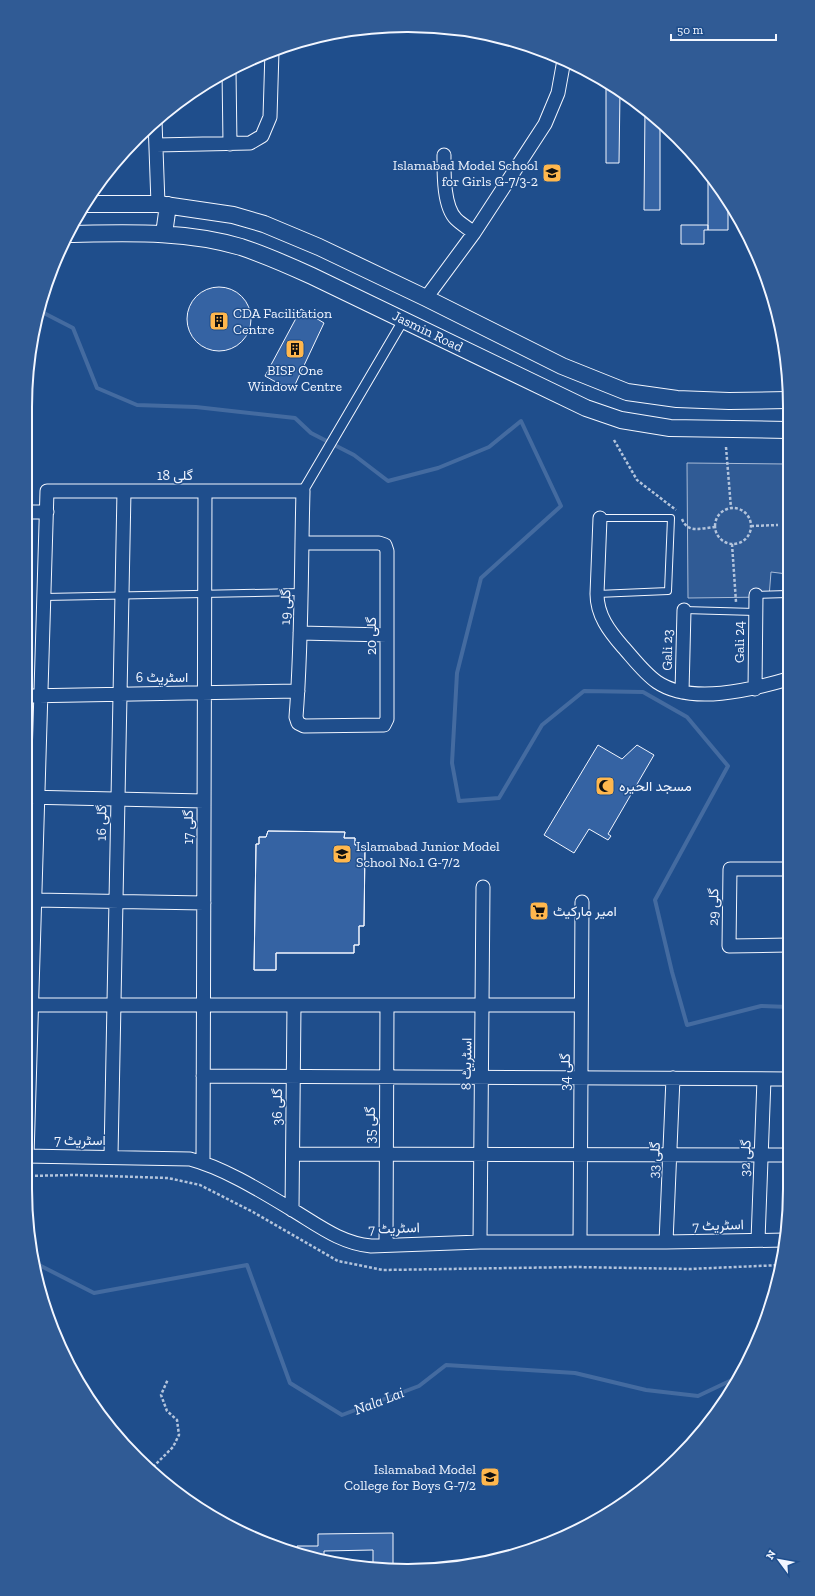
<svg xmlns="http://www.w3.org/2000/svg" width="815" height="1596" font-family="'Zilla Slab',Vazirmatn,serif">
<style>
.built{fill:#305b95;stroke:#a8bbd7}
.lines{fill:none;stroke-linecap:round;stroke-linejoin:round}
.stream{stroke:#446ba0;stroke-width:4}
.building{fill:#3563a3;stroke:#f2f6ff}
.service-casing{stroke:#f2f6ff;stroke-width:8}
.pedestrian-casing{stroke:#f2f6ff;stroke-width:11}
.minor-casing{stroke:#f2f6ff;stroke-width:15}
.tertiary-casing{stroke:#f2f6ff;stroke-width:18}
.path{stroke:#b3c4dc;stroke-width:2.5;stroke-dasharray:3 2;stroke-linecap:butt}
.service{stroke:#1f4e8c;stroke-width:6}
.pedestrian{stroke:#1f4e8c;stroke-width:9}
.minor{stroke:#1f4e8c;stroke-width:13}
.tertiary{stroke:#1f4e8c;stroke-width:16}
.labels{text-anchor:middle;stroke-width:3;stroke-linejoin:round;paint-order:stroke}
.poi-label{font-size:14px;fill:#f2f6ff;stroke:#1f4e8c;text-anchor:start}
.street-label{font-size:14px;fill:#f2f6ff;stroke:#1f4e8c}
.water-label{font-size:15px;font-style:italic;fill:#f2f6ff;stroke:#1f4e8c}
.rim{fill:none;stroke:#f2f6ff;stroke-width:2}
</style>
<rect width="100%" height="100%" fill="#1f4e8c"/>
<path class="built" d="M687,463L787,464V574L771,572L769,597L688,598Z"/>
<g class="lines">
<path class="stream" d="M38,310L73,328L97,388L137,405L196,407L295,418L311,433L354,455L388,481L438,468L489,447L521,421L561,506L481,578L457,673L452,763L459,801L499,798L542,725L584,691L643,692L687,717L728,766L655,900L672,972L687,1025L761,1006L789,1007
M37,1264L94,1293L247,1265L290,1383L342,1415L419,1386L446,1365L575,1373L646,1390L698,1396L736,1378"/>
</g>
<path class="building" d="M606,83L620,91L619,163H606Z
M645,109L660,124V210H644Z
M708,172L728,204V230H708Z
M681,225H708V230H704V244H681Z
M187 319a32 32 0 1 1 64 0a32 32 0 1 1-64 0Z
M301,309L324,323L292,391L265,376Z
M598,745L622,759L637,745L654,755L608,834L611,836L608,840L589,829L574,853L544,835Z
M268,831L345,832L344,838H355V845L365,846L364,926H359V945H354V953H276V970H254L256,844H259V837H266Z
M268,831L345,832L344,838H355V845L365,846L364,926H359V945H354V953H276V970H254L256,844H259V837H266Z
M393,1533V1566L373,1565V1550L324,1551V1561L297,1553V1546H318V1534Z
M399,1564H470L457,1568L399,1566Z"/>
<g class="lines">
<defs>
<path id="service" d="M597,594L668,591L671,518H600
M756,595L787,594
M44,597L301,592
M684,610L755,612"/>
<path id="pedestrian" d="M303,491L404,319"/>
<path id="minor" d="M229,71L230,144
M155,121L158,204
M156,145L250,143L262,136L270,117L272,51
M444,155C444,172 443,206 456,219C461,224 468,228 474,233
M426,298L474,233L545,124L558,93L564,60
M26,512H47
M600,518L597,594C597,615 609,631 623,647C633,658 644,673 657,682C691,705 751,690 788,679
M300,633L387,635
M755,689L756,595
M682,692L684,610
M25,696L298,691
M25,797L204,801
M788,869H730L729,946L788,945
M35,900L204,903
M32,1005H581
M203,1076L789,1079
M293,1154L789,1155
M25,1156L190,1159C224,1168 261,1191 291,1209C318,1225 340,1243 371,1246L480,1242H666L785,1240
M27,1156L47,491H303C301,566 302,642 296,717L298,723L304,726L384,725L387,719V551L385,545L379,543H302
M111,1156L124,491
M203,1162L205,491
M292,1210L294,1005
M758,1240L764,1079
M480,1242L483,887
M580,1242L582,902
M666,1242L673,1078
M386,1244L387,1005"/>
<path id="tertiary" d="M86,204H158L233,215L264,224L319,247L426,298L562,366L627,392L677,399L729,401L787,400
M67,234C125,233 185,230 241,247C265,255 288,265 312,276L586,408L621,420L670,428L787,430
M164,234L168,205"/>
</defs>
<use href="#service" class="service-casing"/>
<use href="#pedestrian" class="pedestrian-casing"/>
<use href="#minor" class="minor-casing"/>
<use href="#tertiary" class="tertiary-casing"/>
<path class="path" d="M614,440L637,480L676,510
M726,447L731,508
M715 526a18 18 0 1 1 36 0a18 18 0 1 1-36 0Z
M682,519C688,534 701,528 715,527
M751,526L778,525
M732,544L736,602
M25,1176L76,1175L168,1178L200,1185L253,1212L338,1261L383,1270L576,1267L689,1269L781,1265
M153,1467L173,1447L179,1435L177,1420L167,1411L161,1395L168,1379"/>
<use href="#service" class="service"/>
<use href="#pedestrian" class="pedestrian"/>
<use href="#minor" class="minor"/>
<use href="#tertiary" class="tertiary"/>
</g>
<defs>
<symbol id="school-square" viewBox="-11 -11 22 22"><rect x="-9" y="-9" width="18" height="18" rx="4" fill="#ffb74d" stroke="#1f4e8c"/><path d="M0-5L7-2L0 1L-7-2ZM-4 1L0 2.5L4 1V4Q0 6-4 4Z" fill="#111"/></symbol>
<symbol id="building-square" viewBox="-11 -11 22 22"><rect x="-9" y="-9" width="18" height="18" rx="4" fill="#ffb74d" stroke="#1f4e8c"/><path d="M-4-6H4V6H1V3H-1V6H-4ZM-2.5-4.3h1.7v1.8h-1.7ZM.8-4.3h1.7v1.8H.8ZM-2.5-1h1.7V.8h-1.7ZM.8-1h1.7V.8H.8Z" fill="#111"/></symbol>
<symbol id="mosque-square" viewBox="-11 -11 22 22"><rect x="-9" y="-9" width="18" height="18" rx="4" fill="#ffb74d" stroke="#1f4e8c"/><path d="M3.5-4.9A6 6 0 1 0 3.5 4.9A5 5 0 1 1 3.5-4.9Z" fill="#111"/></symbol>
<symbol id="supermarket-square" viewBox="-11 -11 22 22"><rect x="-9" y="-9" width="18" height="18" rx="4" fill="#ffb74d" stroke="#1f4e8c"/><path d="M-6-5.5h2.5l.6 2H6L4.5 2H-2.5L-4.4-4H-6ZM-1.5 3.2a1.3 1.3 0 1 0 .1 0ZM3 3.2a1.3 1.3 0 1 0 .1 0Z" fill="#111"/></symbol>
<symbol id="university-square" viewBox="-11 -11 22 22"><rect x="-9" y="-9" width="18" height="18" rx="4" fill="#ffb74d" stroke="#1f4e8c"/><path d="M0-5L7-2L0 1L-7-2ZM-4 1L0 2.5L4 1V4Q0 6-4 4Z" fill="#111"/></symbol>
</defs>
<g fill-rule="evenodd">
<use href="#school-square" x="541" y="162" width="22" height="22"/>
<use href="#building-square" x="208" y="310" width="22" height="22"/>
<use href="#building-square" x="284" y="338" width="22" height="22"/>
<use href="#mosque-square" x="594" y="775" width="22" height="22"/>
<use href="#school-square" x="331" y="843" width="22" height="22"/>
<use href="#supermarket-square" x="528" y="900" width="22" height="22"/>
<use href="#university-square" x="479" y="1466" width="22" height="22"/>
</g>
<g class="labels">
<g class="poi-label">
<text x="538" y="170" text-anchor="end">Islamabad Model School<tspan x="538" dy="16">for Girls G-7/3-2</tspan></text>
<text x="233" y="318">CDA Facilitation<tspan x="233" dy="16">Centre</tspan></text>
<text x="295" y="375" text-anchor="middle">BISP One<tspan x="295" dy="16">Window Centre</tspan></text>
<text x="619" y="791">مسجد الحیرہ</text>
<text x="356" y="851">Islamabad Junior Model<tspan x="356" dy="16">School No.1 G-7/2</tspan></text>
<text x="553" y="916">امیر مارکیٹ</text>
<text x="476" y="1474" text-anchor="end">Islamabad Model<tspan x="476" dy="16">College for Boys G-7/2</tspan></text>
</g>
<g class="street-label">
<text transform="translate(428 331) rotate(26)" y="5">Jasmin Road</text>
<text x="175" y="480">گلی 18</text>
<text transform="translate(285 607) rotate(-89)" y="5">گلی 19</text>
<text transform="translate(371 636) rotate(-90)" y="5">گلی 20</text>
<text transform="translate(739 642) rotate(-90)" y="5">Gali 24</text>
<text transform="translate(667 650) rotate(-89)" y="5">Gali 23</text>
<text x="162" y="682">اسٹریٹ 6</text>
<text transform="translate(101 823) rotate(-89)" y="5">گلی 16</text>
<text transform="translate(188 827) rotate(-90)" y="5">گلی 17</text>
<text transform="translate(713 907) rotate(-89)" y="5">گلی 29</text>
<text transform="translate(466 1064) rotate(-89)" y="5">اسٹریٹ 8</text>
<text transform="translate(565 1072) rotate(-90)" y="5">گلی 34</text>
<text transform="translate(277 1107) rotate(-90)" y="5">گلی 36</text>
<text transform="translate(370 1125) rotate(-90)" y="5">گلی 35</text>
<text x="80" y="1145">اسٹریٹ 7</text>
<text transform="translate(745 1158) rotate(-88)" y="5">گلی 32</text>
<text transform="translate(654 1160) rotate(-87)" y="5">گلی 33</text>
<text transform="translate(718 1225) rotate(-2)" y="5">اسٹریٹ 7</text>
<text transform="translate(394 1228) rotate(-2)" y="5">اسٹریٹ 7</text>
</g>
<g class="water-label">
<text transform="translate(379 1401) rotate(-21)" y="5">Nala Lai</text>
</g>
</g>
<path d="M0 0H815V1596H0ZM407 32H408A375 375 0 0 1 783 407V1189A375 375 0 0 1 408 1564H407A375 375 0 0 1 32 1189V407A375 375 0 0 1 407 32Z" fill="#305b95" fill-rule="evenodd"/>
<path class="rim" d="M407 32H408A375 375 0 0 1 783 407V1189A375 375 0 0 1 408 1564H407A375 375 0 0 1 32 1189V407A375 375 0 0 1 407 32Z"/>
<g transform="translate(779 1560) rotate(302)" stroke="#1f4e8c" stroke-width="3" paint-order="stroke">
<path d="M0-3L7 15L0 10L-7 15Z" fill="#f2f6ff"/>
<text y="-6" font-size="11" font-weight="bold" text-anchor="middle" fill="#f2f6ff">N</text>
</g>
<path d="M671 34v6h105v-6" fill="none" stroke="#f2f6ff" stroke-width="2"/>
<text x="677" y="34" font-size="12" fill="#f2f6ff" stroke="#1f4e8c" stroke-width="3" paint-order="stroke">50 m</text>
</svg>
